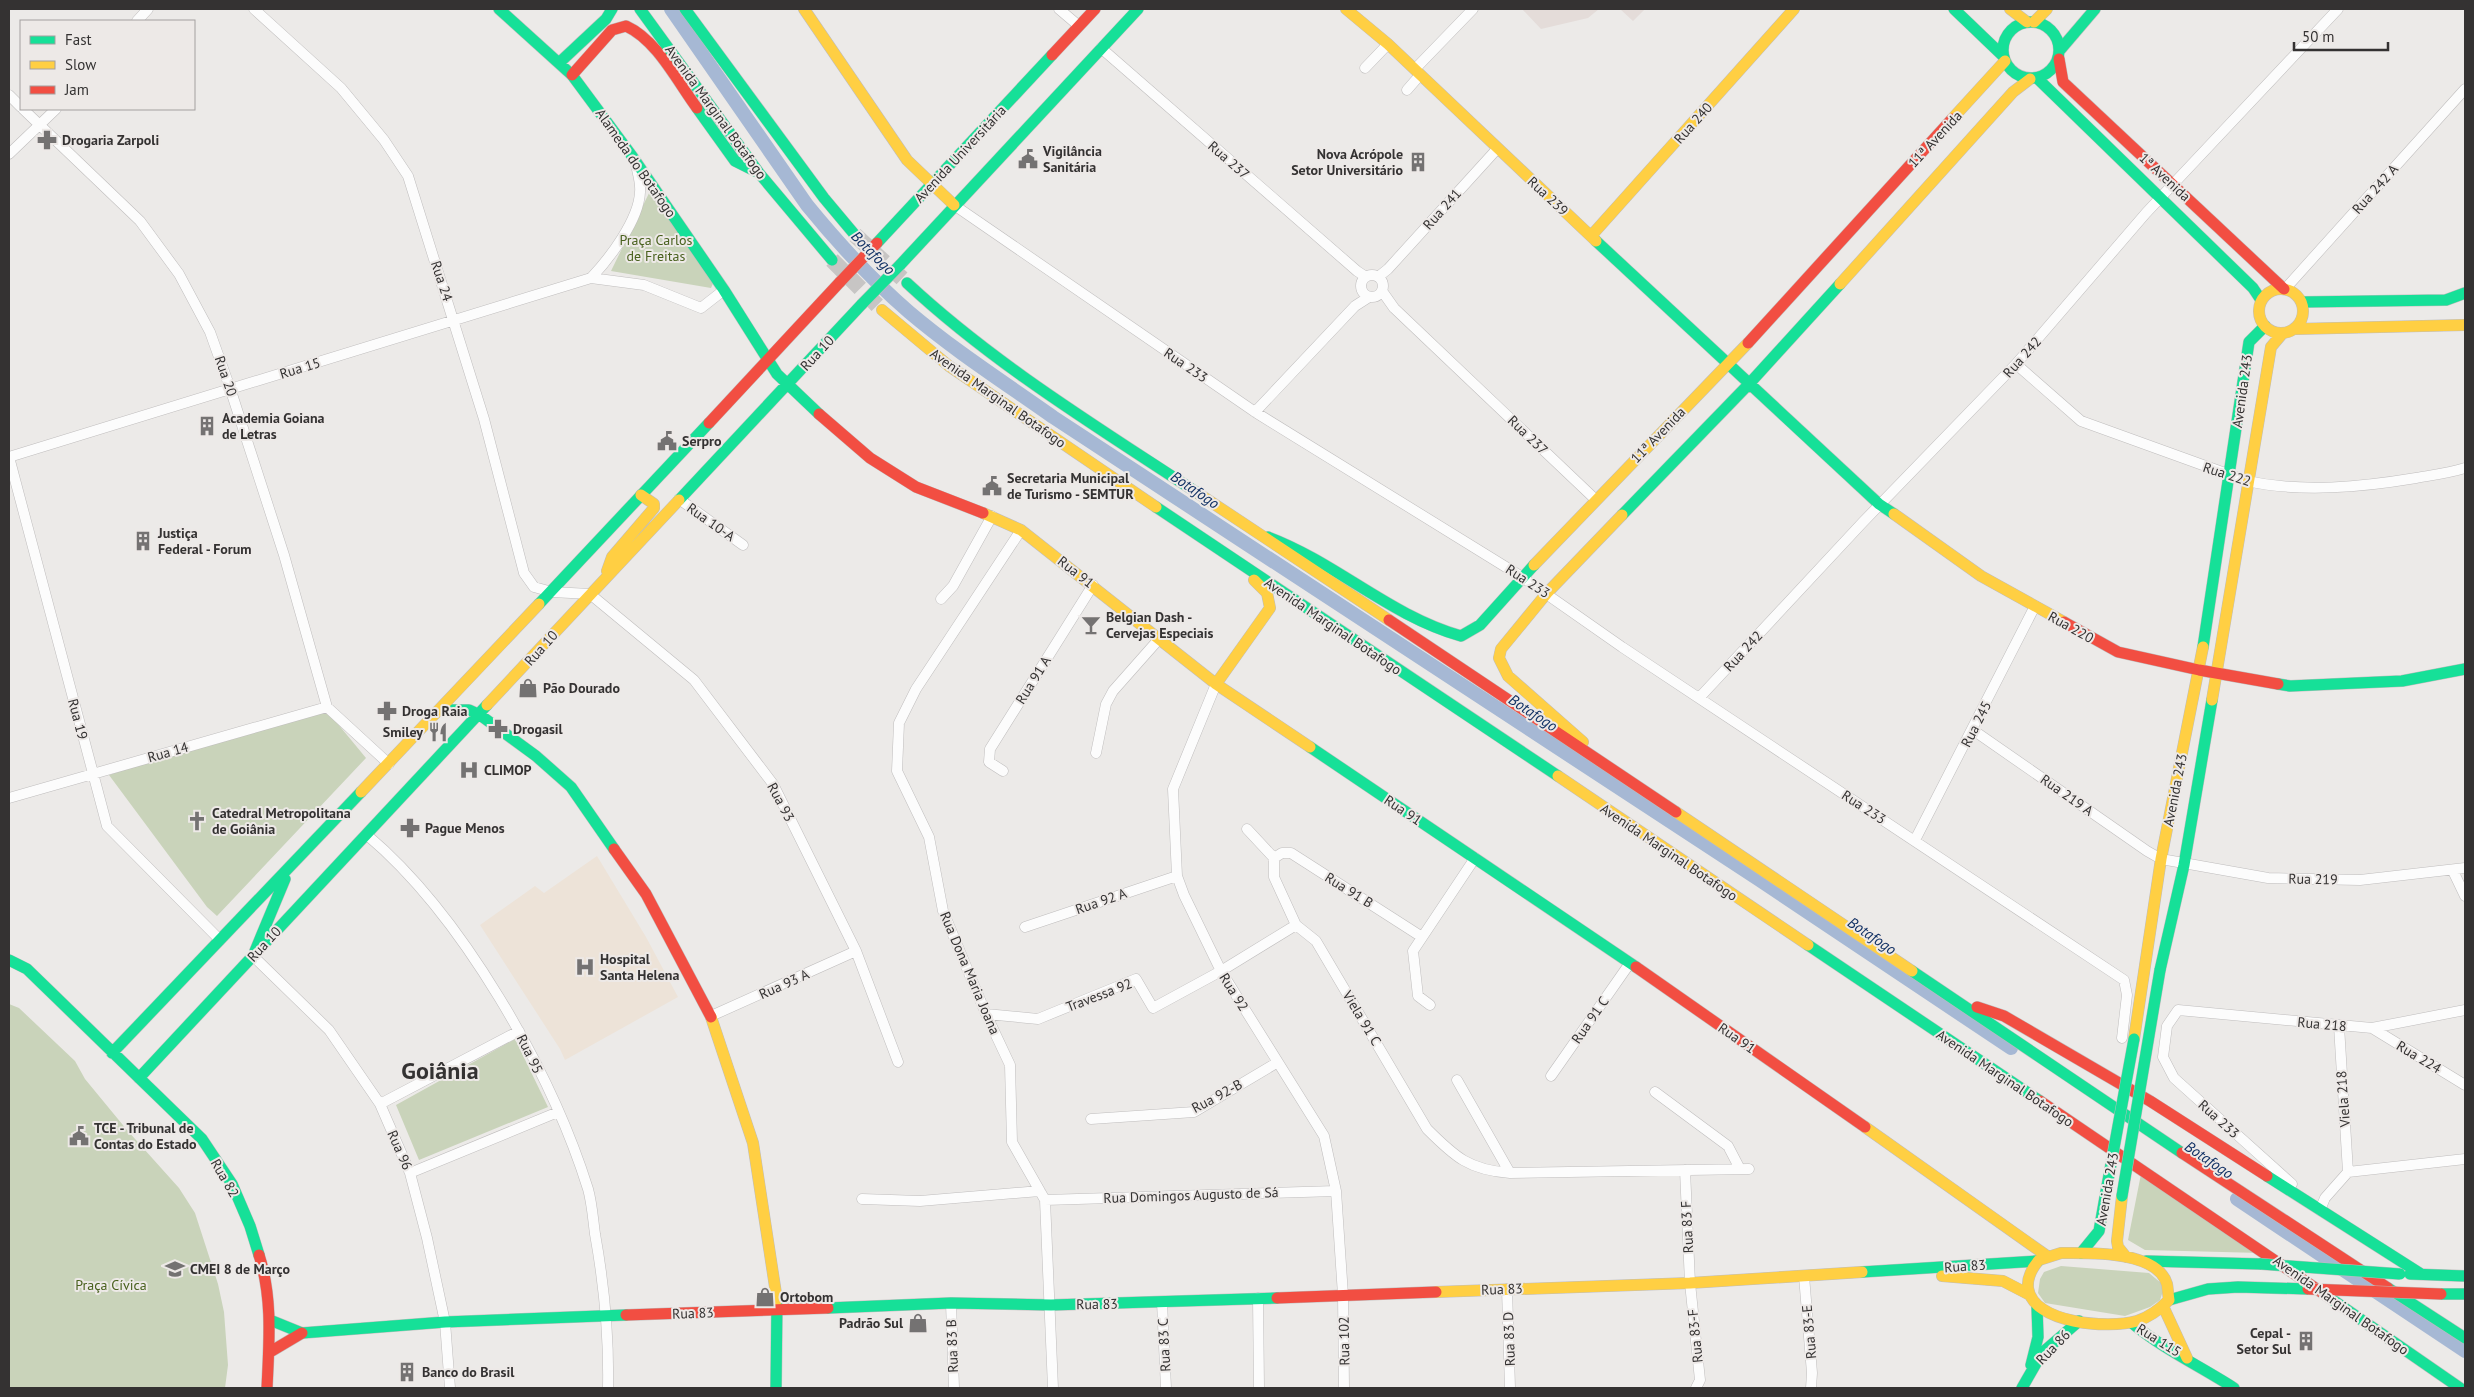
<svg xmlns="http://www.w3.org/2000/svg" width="2474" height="1397" font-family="'PT Sans',sans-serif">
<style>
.built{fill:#e4dcd9}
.medical{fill:#ede3d8}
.green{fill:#c9d3ba}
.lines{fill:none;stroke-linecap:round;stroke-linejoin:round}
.canal{stroke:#a6b8d4;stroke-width:14}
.primary-tunnel{stroke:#c7c5c4;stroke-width:16;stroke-dasharray:16 8;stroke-linecap:butt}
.street-casing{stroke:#bfbdbd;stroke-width:11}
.fast-casing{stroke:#bfbdbd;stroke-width:12}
.slow-casing{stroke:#bfbdbd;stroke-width:12}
.jam-casing{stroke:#bfbdbd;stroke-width:12}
.street{stroke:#fcfcfc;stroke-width:10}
.fast{stroke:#16e098;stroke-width:11}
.slow{stroke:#ffcf43;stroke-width:11}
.jam{stroke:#f24e42;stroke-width:11}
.fast-bridge-casing{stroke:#bfbdbd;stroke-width:12;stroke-linecap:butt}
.jam-bridge-casing{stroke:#bfbdbd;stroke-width:12;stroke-linecap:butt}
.fast-bridge{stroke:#16e098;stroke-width:11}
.jam-bridge{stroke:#f24e42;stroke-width:11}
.labels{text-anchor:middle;stroke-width:4;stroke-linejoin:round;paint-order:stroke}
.street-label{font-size:14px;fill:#343232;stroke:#ede9e7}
.poi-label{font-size:14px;font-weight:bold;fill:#343232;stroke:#ede9e7;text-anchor:start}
.park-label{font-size:14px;fill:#49611e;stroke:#ede9e7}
.water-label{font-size:15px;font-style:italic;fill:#113164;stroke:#ede9e7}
.town-label{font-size:24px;font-weight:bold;fill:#343232;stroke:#ede9e7}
</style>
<rect width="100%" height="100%" fill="#eceae8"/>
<path class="built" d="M1522,9H1599L1588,18L1541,29Z
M1620,9H1645L1633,21Z"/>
<path class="medical" d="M597,856L646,937L678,997L565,1060L560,1049L480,925L535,886L544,893Z"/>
<path class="green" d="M652,187L715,279L711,288L611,271Z
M315,706L328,712L366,758L217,916L207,907L109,775Z
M9,1004L19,1008L75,1061L85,1079L127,1130L179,1188L195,1213L218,1284L224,1312L228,1365L225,1388H9Z
M515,1039L548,1107L419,1160L396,1105Z
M2142,1169L2261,1253L2145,1250L2128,1240Z
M2061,1266L2149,1273L2161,1283L2163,1291L2160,1300L2150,1307L2125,1316L2045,1303L2038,1293L2040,1279L2044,1272Z"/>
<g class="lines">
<path class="canal" d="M671,9L807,205C838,243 872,280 909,312C955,351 1005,383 1053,417L1758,879L2011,1048
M2237,1199L2465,1351"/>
<path class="primary-tunnel" d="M855,235L907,283
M832,260L882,310"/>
<defs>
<path id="street" d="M254,9L341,88L384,140L408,176L484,419L524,573L534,587L552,592L590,594L694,680L773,784L856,951L898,1062
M1059,9L1079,26
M137,21L148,9
M1101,48L1357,271L1366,277
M1365,68L1388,44
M1415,69L1473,9
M1407,90L1420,75
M9,95L21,107
M23,109L140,221L179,274L210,332L230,388L284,555L327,707L389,764
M9,154L56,109
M954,205L1255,412L1522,577L1622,647L2124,980L2127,995L2122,1038
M1361 286a11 11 0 1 1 22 0a11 11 0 1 1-22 0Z
M1378,277L1388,269L1497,149
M591,278L644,285L701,308L724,290
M2285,289L2465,89
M1382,291L1394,308L1596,500
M2016,364L2081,421L2247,481C2302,493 2362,487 2416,478C2433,475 2449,473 2465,468
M1255,412L1355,306L1369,297
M9,457L591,278C609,259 639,220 640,192C641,184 638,174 636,165
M9,457L107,826L220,940
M679,499L743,545
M1021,530L916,689L899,723L897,771L929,837L943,911L986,1014L1010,1065L1012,1142L1045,1200L1053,1388
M941,599L953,586L992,516
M1216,684L1173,789L1177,876L1184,895L1221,971L1324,1136L1336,1191L1343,1295L1344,1388
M1699,698L1863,522L2016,364L2146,213L2338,9
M1973,730L2147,851L2161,859L2268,878L2360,880L2465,868
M1096,753L1106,704L1113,691L1159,639
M1003,771L989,762L990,749L1093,585
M9,798L327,707
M1247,829L1274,858V877L1296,925L1316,941L1427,1129C1455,1157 1469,1170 1510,1173L1749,1169
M367,835C462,915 551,1071 588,1189C592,1203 593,1219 595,1234C604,1284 609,1337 608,1388
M1915,840L2035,606
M1274,858L1282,853H1291L1422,937
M2453,871L2465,896
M1025,927L1177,876
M253,956L329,1030L380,1104L410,1173L427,1238L445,1322L450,1388
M1430,1005L1418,996L1413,951L1475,858
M986,1014L1038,1019L1136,979L1153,1008L1221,971L1296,925
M711,1016L856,951
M2339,1026L2348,1172
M2372,1028L2465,1085
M1551,1076L1630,963
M1457,1080L1510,1173
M1655,1092L1728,1146L1740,1169
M380,1104L519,1031
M1091,1119L1194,1112L1278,1062
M1685,1170L1690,1283L1700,1380L1696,1388
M2348,1172L2465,1159
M410,1173L558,1112
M2292,1184L2174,1078L2163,1057L2167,1026L2178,1010L2372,1028L2465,1010
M862,1199L920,1201L1040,1191
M1045,1200L1336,1191
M2317,1207L2320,1210L2325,1198L2348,1172
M1804,1276L1812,1373L1811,1388
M1507,1289L1510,1388
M1258,1298L1259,1388
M1162,1302L1166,1388
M951,1303L954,1388"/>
<path id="fast" d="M499,9L572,75L632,156L724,290L777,374L819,414
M640,9L759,173L832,260
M685,9L824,198L855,235
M1954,9L2003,56
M2003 50a28 28 0 1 1 56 0a28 28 0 1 1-56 0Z
M2060,50L2095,9
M559,63L606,19L612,9
M2037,78L2253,288L2261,300
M697,108L735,161L755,171
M1596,241L1879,504L1894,514
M877,243L1052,55
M900,265L1138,9
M907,283C995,365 1099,428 1199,494
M2302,302L2446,300L2465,293
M679,500L862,304
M1156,507L1558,776
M1622,515L1749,384L1840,284
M1268,537C1337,563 1390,616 1461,636L1480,625L1534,565
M539,604L709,423
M2203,647L2249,342L2265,326
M2278,684L2290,686L2402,681L2465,669
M441,710H469L480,715L536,756L571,787L614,849
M1310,747L1636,967
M1808,945L2040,1101
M255,951L285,879
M9,960L27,969L202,1139L232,1184L250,1226L259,1255
M2160,970L2184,865L2212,700
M1912,971L2182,1153
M112,1053L361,792
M139,1078L487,705
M2267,1176L2421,1274
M2081,1253L2099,1231L2107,1186
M2146,1261L2261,1264
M1862,1272L2038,1261
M2410,1274L2465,1276
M2388,1288L2465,1338
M2441,1294H2465
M2327,1296L2460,1388
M2169,1300L2208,1289L2238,1287L2308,1289
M828,1308L951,1303L1051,1305L1277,1298
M270,1320L302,1333L445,1322L626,1315
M2132,1323C2163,1349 2200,1366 2234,1388
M2031,1365L2038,1337L2037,1307
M776,1388L777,1300
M2022,1388L2042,1353L2079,1321"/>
<path id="slow" d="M804,9L907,160L954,205
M1346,9L1388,44L1596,241
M2010,9L2027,22
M2034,22L2047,9
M1952,119L2005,61
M1591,236L1794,9
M1840,284L2013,92L2030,79
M2259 311a22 22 0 1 1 44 0a22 22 0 1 1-44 0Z
M882,310L949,366L1156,507
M2295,329L2465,325
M1199,494L1389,620
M983,513L1021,530L1216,684L1310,747
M1894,514L1981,576L2064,622
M1534,565L1748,343
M607,571L612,557L654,508V504L641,495
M1216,684L1270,608L1267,593L1254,580
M2212,700L2271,347L2282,334
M487,705L679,500
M1583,742L1508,676L1499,658L1501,649L1547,593L1622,515
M1558,776L1808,945
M361,792L539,604
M1676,812L1912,971
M711,1017L753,1143L777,1300
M2134,1039L2161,859L2203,647
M1865,1127L2047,1256
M2122,1196L2117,1241L2118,1247L2126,1257
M2061,1253C2089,1253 2157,1250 2167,1284C2168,1289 2168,1295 2169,1300C2160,1309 2150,1317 2137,1321C2109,1329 2033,1324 2028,1288C2027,1277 2032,1268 2039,1260Z
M1942,1276L2003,1281L2030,1295
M1436,1292L1690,1283L1862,1272
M2163,1306L2187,1358"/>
<path id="jam" d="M1052,55L1095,9
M2059,59L2063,82L2284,289
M572,75L612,30L626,26C657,40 677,81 697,108
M1748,343L1952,119
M819,414L870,458L916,487L983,513
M709,423L840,282
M1389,620L1676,812
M2064,622L2118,652L2199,670L2278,684
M614,849L646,894L711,1017
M1636,967L1865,1127
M1977,1007L2004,1016L2150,1101L2267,1176
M2040,1101L2327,1296
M2182,1153L2388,1288
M259,1255C273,1299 269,1343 267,1388
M1277,1298L1436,1292
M626,1315L828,1308
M270,1352L302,1333"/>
</defs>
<use href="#street" class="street-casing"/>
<use href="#fast" class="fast-casing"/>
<use href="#slow" class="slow-casing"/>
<use href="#jam" class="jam-casing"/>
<use href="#street" class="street"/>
<use href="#fast" class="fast"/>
<use href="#slow" class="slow"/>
<use href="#jam" class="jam"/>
<defs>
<path id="fast-bridge" d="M862,304L900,265
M2107,1186L2134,1039
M2122,1196L2160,970
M2261,1264L2400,1274"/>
<path id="jam-bridge" d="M840,282L877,243
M2308,1289L2441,1294"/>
</defs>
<use href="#fast-bridge" class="fast-bridge-casing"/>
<use href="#jam-bridge" class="jam-bridge-casing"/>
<use href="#fast-bridge" class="fast-bridge"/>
<use href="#jam-bridge" class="jam-bridge"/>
</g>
<defs>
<symbol id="pharmacy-bare" viewBox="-9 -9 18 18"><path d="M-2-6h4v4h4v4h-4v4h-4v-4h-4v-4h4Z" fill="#747272" stroke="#ede9e7" stroke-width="2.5" paint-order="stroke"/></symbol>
<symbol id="civic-bare" viewBox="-9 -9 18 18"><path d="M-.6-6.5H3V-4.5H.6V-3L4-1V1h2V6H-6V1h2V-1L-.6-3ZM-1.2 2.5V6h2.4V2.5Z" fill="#747272" stroke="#ede9e7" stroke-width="2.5" paint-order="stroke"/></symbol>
<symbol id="building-bare" viewBox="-9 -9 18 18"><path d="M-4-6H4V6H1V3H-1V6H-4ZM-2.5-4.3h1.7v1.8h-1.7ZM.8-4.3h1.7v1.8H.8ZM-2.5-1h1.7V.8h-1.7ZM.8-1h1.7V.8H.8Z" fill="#747272" stroke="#ede9e7" stroke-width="2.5" paint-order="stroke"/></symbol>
<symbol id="bar-bare" viewBox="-9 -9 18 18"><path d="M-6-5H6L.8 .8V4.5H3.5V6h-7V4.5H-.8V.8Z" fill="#747272" stroke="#ede9e7" stroke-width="2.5" paint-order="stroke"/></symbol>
<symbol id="shop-bare" viewBox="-9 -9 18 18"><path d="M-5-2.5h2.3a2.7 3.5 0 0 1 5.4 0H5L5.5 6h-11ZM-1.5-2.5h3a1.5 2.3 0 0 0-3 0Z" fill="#747272" stroke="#ede9e7" stroke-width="2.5" paint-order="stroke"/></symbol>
<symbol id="restaurant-bare" viewBox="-9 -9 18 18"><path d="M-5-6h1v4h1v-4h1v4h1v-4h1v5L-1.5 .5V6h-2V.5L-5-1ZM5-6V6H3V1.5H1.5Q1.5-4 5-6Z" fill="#747272" stroke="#ede9e7" stroke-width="2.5" paint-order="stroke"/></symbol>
<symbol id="hospital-bare" viewBox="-9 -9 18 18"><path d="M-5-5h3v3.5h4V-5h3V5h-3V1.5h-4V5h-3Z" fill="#747272" stroke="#ede9e7" stroke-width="2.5" paint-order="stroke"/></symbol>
<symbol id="church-bare" viewBox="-9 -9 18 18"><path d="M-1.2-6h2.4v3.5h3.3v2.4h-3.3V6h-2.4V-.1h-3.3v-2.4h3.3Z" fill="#747272" stroke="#ede9e7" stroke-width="2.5" paint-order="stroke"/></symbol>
<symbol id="school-bare" viewBox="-9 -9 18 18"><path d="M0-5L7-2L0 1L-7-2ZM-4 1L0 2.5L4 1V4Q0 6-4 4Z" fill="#747272" stroke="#ede9e7" stroke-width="2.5" paint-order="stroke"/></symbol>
</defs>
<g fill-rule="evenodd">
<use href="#pharmacy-bare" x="33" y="126" width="28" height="28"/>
<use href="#civic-bare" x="1014" y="145" width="28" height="28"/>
<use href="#building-bare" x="1404" y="148" width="28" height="28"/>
<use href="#building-bare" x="193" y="412" width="28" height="28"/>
<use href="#civic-bare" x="653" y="427" width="28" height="28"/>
<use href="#civic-bare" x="978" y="472" width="28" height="28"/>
<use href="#building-bare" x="129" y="527" width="28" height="28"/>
<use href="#bar-bare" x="1077" y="611" width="28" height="28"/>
<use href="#shop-bare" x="514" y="674" width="28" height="28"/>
<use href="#pharmacy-bare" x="373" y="697" width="28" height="28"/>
<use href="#pharmacy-bare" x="484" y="715" width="28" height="28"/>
<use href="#restaurant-bare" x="424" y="718" width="28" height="28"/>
<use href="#hospital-bare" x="455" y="756" width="28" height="28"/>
<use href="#church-bare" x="183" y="807" width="28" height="28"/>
<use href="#pharmacy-bare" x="396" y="814" width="28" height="28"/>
<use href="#hospital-bare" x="571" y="953" width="28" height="28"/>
<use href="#civic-bare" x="65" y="1122" width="28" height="28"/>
<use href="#school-bare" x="161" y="1255" width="28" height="28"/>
<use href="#shop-bare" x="751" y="1283" width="28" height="28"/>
<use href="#shop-bare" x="904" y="1309" width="28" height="28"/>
<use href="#building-bare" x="2292" y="1327" width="28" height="28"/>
<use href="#building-bare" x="393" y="1358" width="28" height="28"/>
</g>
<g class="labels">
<g class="street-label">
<text transform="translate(716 112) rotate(54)" y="5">Avenida Marginal Botafogo</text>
<text transform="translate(1693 123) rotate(-48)" y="5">Rua 240</text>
<text transform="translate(1935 139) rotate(-47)" y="5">11ª Avenida</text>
<text transform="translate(960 154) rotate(-47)" y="5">Avenida Universitária</text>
<text transform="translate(1229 160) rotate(41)" y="5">Rua 237</text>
<text transform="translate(636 163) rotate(55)" y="5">Alameda do Botafogo</text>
<text transform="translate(2165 177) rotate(43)" y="5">1ª Avenida</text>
<text transform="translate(2375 189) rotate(-48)" y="5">Rua 242 A</text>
<text transform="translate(1548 196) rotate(43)" y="5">Rua 239</text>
<text transform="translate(1442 209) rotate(-48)" y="5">Rua 241</text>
<text transform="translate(442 281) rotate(72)" y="5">Rua 24</text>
<text transform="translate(817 353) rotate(-47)" y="5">Rua 10</text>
<text transform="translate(2022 357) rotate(-48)" y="5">Rua 242</text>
<text transform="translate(1186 365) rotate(34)" y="5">Rua 233</text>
<text transform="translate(300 368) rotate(-17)" y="5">Rua 15</text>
<text transform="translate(226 376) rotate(71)" y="5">Rua 20</text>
<text transform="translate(2242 391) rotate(-82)" y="5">Avenida 243</text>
<text transform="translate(998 398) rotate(35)" y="5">Avenida Marginal Botafogo</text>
<text transform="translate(1528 435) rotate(44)" y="5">Rua 237</text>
<text transform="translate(1658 435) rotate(-46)" y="5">11ª Avenida</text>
<text transform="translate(2227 474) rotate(18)" y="5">Rua 222</text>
<text transform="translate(711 522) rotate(35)" y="5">Rua 10-A</text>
<text transform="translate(1076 572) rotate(38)" y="5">Rua 91</text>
<text transform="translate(1528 581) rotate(33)" y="5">Rua 233</text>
<text transform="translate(1333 626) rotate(34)" y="5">Avenida Marginal Botafogo</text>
<text transform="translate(2071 627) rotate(29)" y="5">Rua 220</text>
<text transform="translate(541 648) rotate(-48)" y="5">Rua 10</text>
<text transform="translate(1743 651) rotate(-47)" y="5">Rua 242</text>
<text transform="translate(1033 680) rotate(-58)" y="5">Rua 91 A</text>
<text transform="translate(78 719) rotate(75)" y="5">Rua 19</text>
<text transform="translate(1976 724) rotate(-63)" y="5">Rua 245</text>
<text transform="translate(168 752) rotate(-16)" y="5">Rua 14</text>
<text transform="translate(2175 790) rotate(-79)" y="5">Avenida 243</text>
<text transform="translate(2067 795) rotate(35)" y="5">Rua 219 A</text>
<text transform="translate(781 802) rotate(62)" y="5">Rua 93</text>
<text transform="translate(1864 807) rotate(33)" y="5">Rua 233</text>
<text transform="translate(1403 810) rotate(34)" y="5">Rua 91</text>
<text transform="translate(1669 852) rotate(34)" y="5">Avenida Marginal Botafogo</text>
<text transform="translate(2313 879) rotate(1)" y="5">Rua 219</text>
<text transform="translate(1349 890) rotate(32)" y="5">Rua 91 B</text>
<text transform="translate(1101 901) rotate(-19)" y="5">Rua 92 A</text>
<text transform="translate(264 944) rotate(-47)" y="5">Rua 10</text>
<text transform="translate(970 973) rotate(67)" y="5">Rua Dona Maria Joana</text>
<text transform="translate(784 984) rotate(-24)" y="5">Rua 93 A</text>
<text transform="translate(1234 992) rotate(58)" y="5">Rua 92</text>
<text transform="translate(1099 995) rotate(-21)" y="5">Travessa 92</text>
<text transform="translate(1362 1018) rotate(59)" y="5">Viela 91 C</text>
<text transform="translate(1590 1020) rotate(-55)" y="5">Rua 91 C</text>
<text transform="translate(2322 1024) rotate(5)" y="5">Rua 218</text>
<text transform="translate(1737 1038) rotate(35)" y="5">Rua 91</text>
<text transform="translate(530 1054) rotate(64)" y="5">Rua 95</text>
<text transform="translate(2419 1057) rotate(31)" y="5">Rua 224</text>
<text transform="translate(2005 1078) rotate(34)" y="5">Avenida Marginal Botafogo</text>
<text transform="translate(1217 1096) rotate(-28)" y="5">Rua 92-B</text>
<text transform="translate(2343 1099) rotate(-94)" y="5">Viela 218</text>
<text transform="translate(2219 1119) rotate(42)" y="5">Rua 233</text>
<text transform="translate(400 1150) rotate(66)" y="5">Rua 96</text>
<text transform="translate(225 1178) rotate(60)" y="5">Rua 82</text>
<text transform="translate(2107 1189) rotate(-80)" y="5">Avenida 243</text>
<text transform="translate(1191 1195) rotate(-2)" y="5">Rua Domingos Augusto de Sá</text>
<text transform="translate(1687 1227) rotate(-93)" y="5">Rua 83 F</text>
<text transform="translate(1965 1266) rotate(-4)" y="5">Rua 83</text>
<text transform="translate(1502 1289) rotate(-2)" y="5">Rua 83</text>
<text transform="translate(1097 1304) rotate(-1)" y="5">Rua 83</text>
<text transform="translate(2341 1305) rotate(35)" y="5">Avenida Marginal Botafogo</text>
<text transform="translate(693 1313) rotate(-2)" y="5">Rua 83</text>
<text transform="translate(1809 1332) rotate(-95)" y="5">Rua 83-E</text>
<text transform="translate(1695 1336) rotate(-96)" y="5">Rua 83-F</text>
<text transform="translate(1509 1339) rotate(-92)" y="5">Rua 83 D</text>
<text transform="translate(2159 1340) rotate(32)" y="5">Rua 115</text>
<text transform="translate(1344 1341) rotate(-91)" y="5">Rua 102</text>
<text transform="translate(1164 1345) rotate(-93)" y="5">Rua 83 C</text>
<text transform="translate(952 1346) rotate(-92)" y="5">Rua 83 B</text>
<text transform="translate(2053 1347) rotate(-46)" y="5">Rua 86</text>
</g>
<g class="poi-label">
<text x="62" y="145">Drogaria Zarpoli</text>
<text x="1043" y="156">Vigilância<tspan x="1043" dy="16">Sanitária</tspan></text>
<text x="1403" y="159" text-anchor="end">Nova Acrópole<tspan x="1403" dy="16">Setor Universitário</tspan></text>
<text x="222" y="423">Academia Goiana<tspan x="222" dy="16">de Letras</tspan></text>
<text x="682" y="446">Serpro</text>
<text x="1007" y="483">Secretaria Municipal<tspan x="1007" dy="16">de Turismo - SEMTUR</tspan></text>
<text x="158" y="538">Justiça<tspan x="158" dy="16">Federal - Forum</tspan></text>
<text x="1106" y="622">Belgian Dash -<tspan x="1106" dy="16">Cervejas Especiais</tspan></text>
<text x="543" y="693">Pão Dourado</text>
<text x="402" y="716">Droga Raia</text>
<text x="513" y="734">Drogasil</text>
<text x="423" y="737" text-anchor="end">Smiley</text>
<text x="484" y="775">CLIMOP</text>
<text x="212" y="818">Catedral Metropolitana<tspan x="212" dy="16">de Goiânia</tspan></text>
<text x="425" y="833">Pague Menos</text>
<text x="600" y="964">Hospital<tspan x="600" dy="16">Santa Helena</tspan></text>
<text x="94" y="1133">TCE - Tribunal de<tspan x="94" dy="16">Contas do Estado</tspan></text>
<text x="190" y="1274">CMEI 8 de Março</text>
<text x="780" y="1302">Ortobom</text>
<text x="903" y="1328" text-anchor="end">Padrão Sul</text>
<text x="2291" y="1338" text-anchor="end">Cepal -<tspan x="2291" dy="16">Setor Sul</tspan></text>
<text x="422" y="1377">Banco do Brasil</text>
</g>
<g class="park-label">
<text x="656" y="245">Praça Carlos<tspan x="656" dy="16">de Freitas</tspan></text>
<text x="111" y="1290">Praça Cívica</text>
</g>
<g class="water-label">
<text transform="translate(873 253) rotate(45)" y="5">Botafogo</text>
<text transform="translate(1195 490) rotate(34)" y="5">Botafogo</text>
<text transform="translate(1533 713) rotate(33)" y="5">Botafogo</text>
<text transform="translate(1872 936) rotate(34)" y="5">Botafogo</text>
<text transform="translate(2209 1160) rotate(34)" y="5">Botafogo</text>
</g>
<g class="town-label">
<text x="440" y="1079">Goiânia</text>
</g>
</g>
<rect width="2474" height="1397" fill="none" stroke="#343232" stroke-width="20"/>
<rect x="20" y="20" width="175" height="90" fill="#ede9e7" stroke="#a3a09f"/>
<rect x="30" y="36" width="25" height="8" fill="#16e098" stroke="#a3a09f"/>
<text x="65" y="45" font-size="15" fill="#343232">Fast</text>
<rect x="30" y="61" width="25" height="8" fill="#ffcf43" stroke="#a3a09f"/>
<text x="65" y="70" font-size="15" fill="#343232">Slow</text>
<rect x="30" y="86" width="25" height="8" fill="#f24e42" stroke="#a3a09f"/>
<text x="65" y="95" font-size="15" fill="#343232">Jam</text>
<path d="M2294 42v8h94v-8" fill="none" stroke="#343232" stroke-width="2.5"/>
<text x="2302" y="42" font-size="15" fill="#343232" stroke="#ede9e7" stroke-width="4" paint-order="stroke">50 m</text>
</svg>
